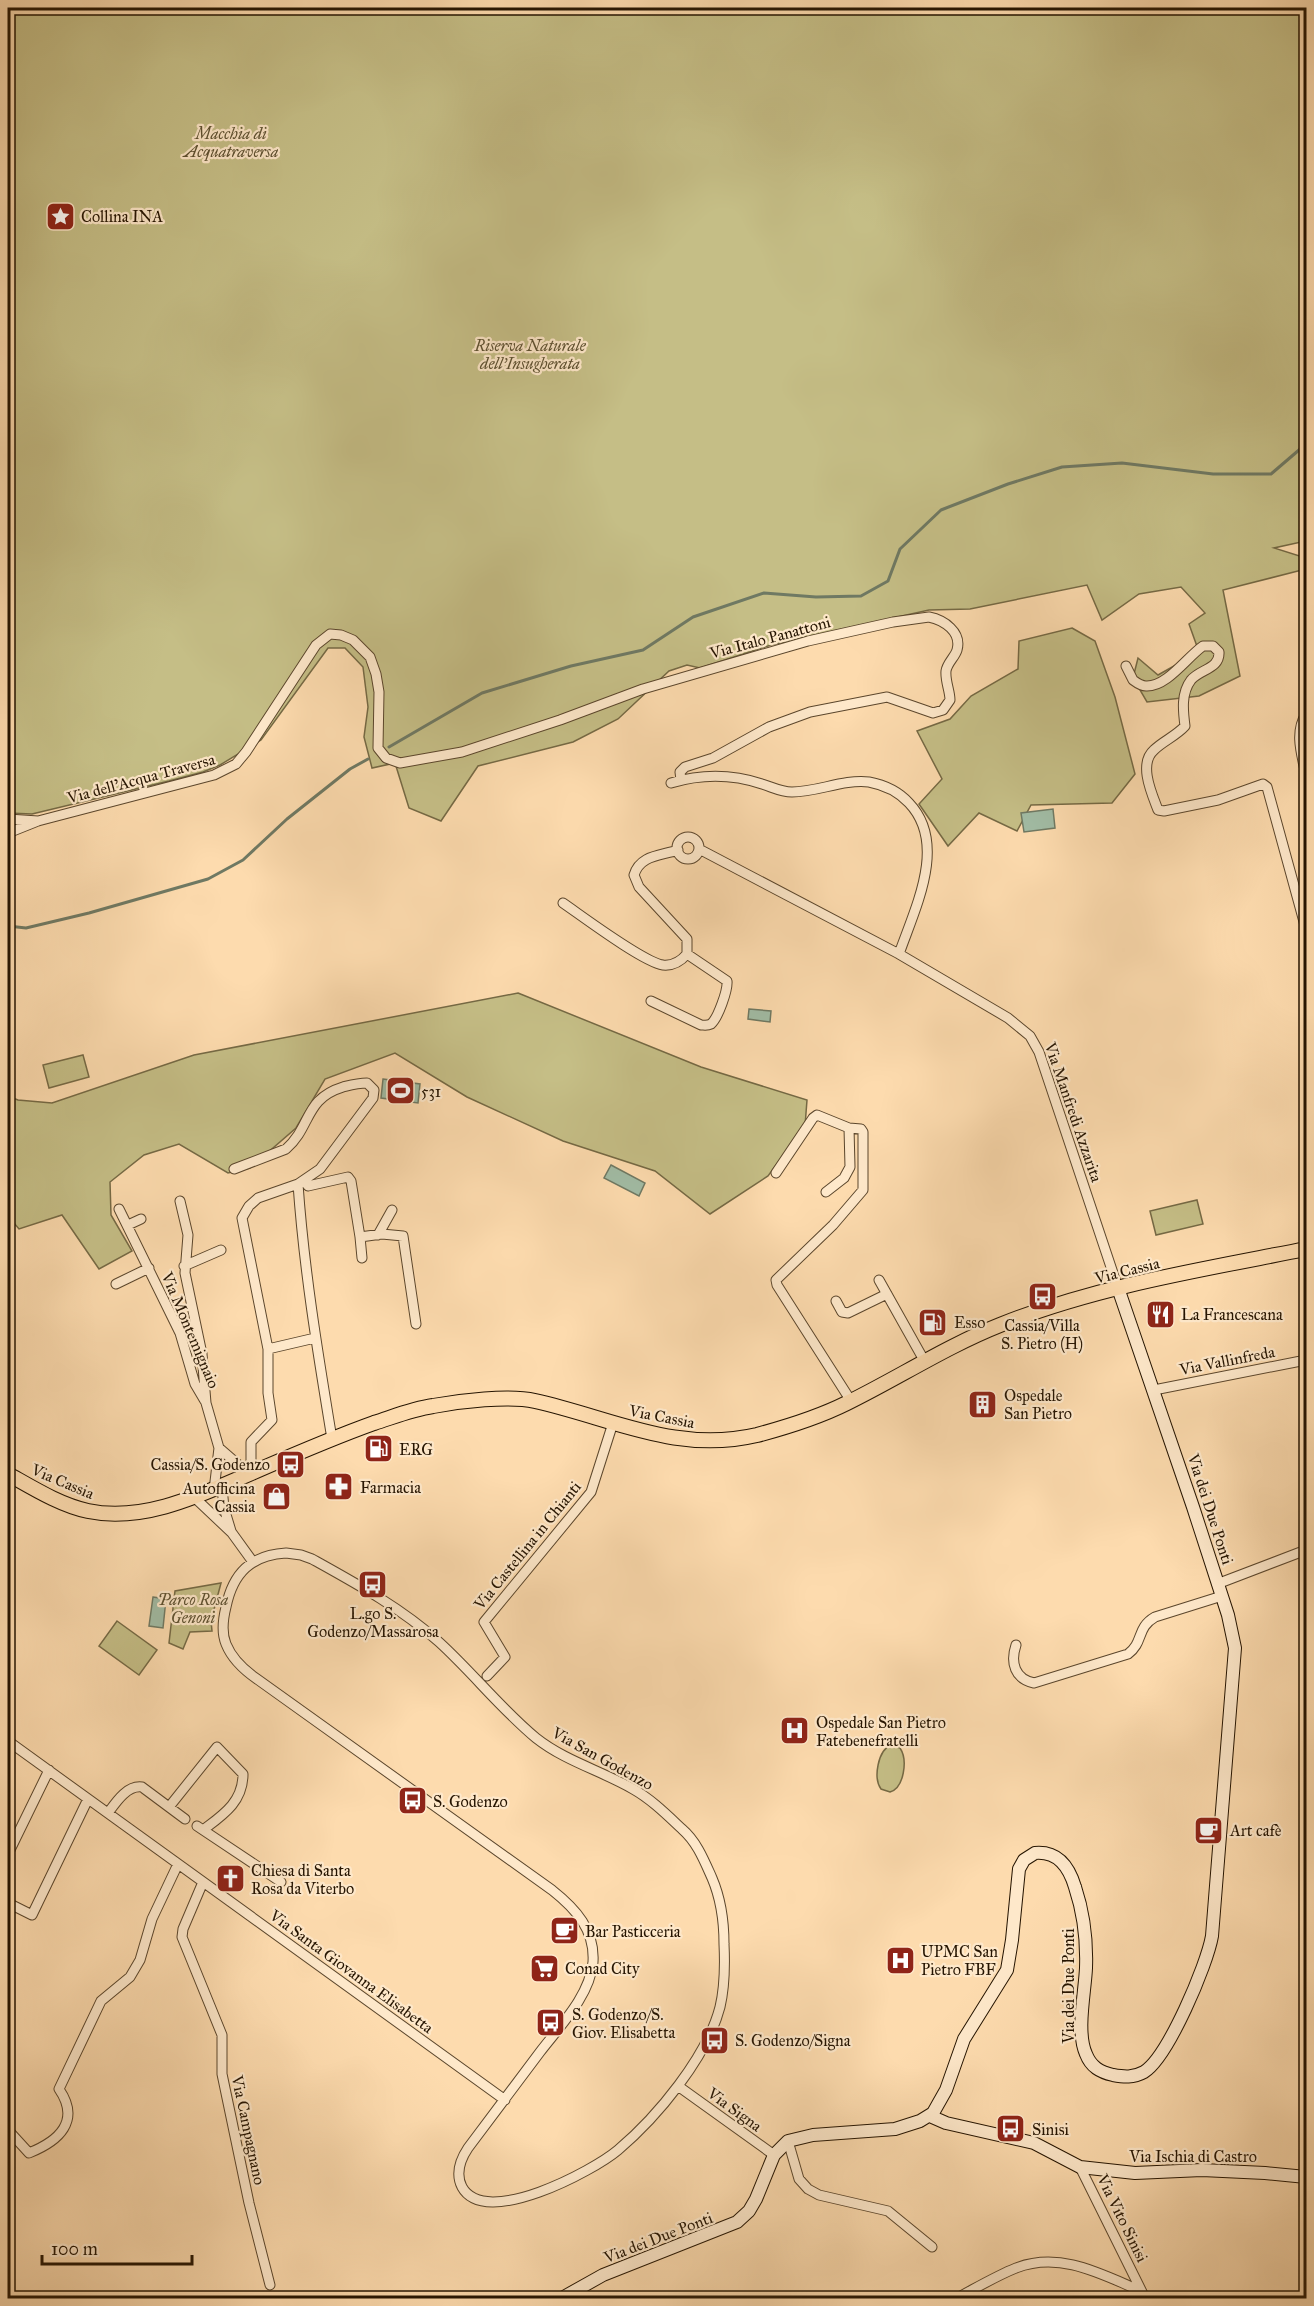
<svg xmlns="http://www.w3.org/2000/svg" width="1314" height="2306" font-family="'IM FELL Great Primer',serif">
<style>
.green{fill:#c5be86;stroke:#756944;stroke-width:1.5}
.water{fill:#a1bca5;stroke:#6f7963;stroke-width:1.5}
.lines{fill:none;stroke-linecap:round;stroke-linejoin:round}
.stream{stroke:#6f7963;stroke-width:3}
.street-casing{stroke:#5b462c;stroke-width:11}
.secondary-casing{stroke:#251401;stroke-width:14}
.primary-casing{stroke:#251401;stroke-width:16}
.street{stroke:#fee8ca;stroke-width:9}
.secondary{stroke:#fee8ca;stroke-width:12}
.primary{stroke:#fddbae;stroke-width:14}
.labels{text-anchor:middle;stroke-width:4.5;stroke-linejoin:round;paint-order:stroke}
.park-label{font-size:16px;font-style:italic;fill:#5d5030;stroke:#fee8ca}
.poi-label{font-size:16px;fill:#251401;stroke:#fee8ca;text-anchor:start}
.street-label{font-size:16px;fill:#251401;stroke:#fee8ca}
</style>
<rect width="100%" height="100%" fill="#fddbae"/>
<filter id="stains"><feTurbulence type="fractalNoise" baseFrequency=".00333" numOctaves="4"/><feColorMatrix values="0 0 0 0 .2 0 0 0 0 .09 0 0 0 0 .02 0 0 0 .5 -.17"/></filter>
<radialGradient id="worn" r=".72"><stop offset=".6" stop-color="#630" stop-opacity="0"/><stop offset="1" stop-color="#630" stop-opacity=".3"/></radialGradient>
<path class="green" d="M8,8H1306V541L1274,548L1306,558V569L1223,590L1240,676L1199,696L1147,702L1133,678L1138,658L1158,675L1199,652L1189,624L1205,613L1181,587L1139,594L1102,620L1087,585L970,609L929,610L771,645L700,668L687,665L669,671L618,719L573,742L478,766L441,821L409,808L395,763L372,768L364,737L368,707L363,667L345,648H328L261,740L220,765L203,772L169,781L32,814L8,813Z
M1072,628L1095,641L1115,697L1135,774L1112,803L1031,805L1017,831L979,813L948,846L919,804L942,779L917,731L950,719L971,696L1018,669L1019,641Z
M518,993L701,1067L807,1100L805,1126L768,1176L710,1214L655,1171L563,1141L467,1097L395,1053L325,1079L296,1128L250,1168L228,1173L179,1144L144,1155L110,1182L111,1215L132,1251L99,1269L62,1215L19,1229L8,1216V1096L18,1100L52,1103L194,1055Z
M83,1055L89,1077L49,1088L43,1065Z
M1197,1200L1203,1224L1156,1235L1150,1211Z
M221,1583L211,1621L212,1631L190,1632L183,1649L169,1643L175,1591Z
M117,1621L157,1650L139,1675L99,1646Z
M891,1745L900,1748C908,1760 904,1788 890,1792L881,1789C873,1778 878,1750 891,1745Z"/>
<path class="water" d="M1053,809L1055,828L1024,832L1021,813Z
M749,1009L771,1011L770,1022L748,1019Z
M383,1079L420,1084L418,1103L381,1098Z
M611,1165L645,1183L639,1196L604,1178Z
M153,1597L166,1599L163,1628L149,1626Z"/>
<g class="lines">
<path class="stream" d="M389,747L482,693L571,666L643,650L693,617L764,593L816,597L861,596L888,581L900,549L941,510L1008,484L1062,467L1122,463L1213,474H1271L1306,444
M8,926L26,928L89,913L208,879L243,860L287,819L350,769L368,759"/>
<defs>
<path id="street" d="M1126,666L1133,680C1137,683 1141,686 1146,686C1167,687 1187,657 1203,646H1213L1219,652C1220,669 1200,669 1191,680C1181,693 1183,711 1185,726C1176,736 1163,741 1154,750C1138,764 1152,794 1158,810L1164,811L1218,800L1263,784L1267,787L1306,929
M1306,714C1294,733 1302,755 1306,775
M671,783C701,774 732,774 762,784C772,787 781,792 792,792C818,792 843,779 869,782C885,785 898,791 909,803C948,844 915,908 899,954
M8,819L38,821
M8,833L38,821L214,775L236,764L246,752L316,645L330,634L341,635L353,640L370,657L376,674L379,692L378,748L386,758L400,763L462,752L560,720L643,689L808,641L893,622L929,617C944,620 962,632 957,650C955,657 947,663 946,671C945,681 950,691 950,700L943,710L933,713L887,697L810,712L769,727L713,758L685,767L680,772L681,780
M677 848a11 11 0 1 1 22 0a11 11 0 1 1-22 0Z
M699,849L899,954L1008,1018L1030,1036L1039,1052L1118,1288
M563,903C582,916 643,962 663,965C673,966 681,961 687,954V939L639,887L634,875C640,855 660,856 678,850
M651,1001L701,1025C704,1025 707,1026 711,1024C718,1018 728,990 727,981L687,954
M234,1169L286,1149C312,1126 304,1099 343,1087C351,1085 358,1083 367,1083L374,1090L373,1098L320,1169L298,1184L258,1198L249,1206L242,1218L268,1349V1393L272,1420L251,1442V1474
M776,1173L813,1118L817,1115L849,1128
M304,1181L308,1186L348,1177L351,1181L360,1237L382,1234L403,1236L416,1324
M298,1184C304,1270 318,1354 332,1439
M826,1192L844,1178L850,1167L849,1128L861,1129L863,1132V1190L833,1225L776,1280L777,1285L851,1401
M180,1201L188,1235L185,1273L202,1354L206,1403L219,1448L214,1490
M119,1209L180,1333L195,1384L205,1401
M128,1225L141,1219
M378,1235L392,1210
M360,1237L362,1258
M184,1266L221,1250
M879,1280L925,1362
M116,1284L149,1268
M836,1301L842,1312L848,1313L887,1294
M268,1349L315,1338
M1154,1390L1306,1360
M219,1448L249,1474
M222,1487L224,1508L231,1531
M195,1498L232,1533L253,1562
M286,1553L301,1555L312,1559C357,1584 401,1608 439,1642C473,1673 501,1709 536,1738C565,1761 602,1771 633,1789C651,1799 667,1815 682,1829C697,1842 704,1860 712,1878C721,1899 724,1921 724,1944C725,1965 725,1986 720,2007C707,2057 657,2117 618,2150C593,2171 485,2229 462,2187C455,2173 460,2160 468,2148C492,2116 516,2084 540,2052C559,2027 590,1996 593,1962C595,1930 576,1909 552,1890L257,1679C244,1670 232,1659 226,1644C221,1632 223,1619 226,1607C233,1573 251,1555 286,1553Z
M1217,1584L1306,1550
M1016,1645C1010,1663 1015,1679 1034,1683L1128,1654C1144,1642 1136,1628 1155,1617L1222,1596
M487,1676L505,1657L484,1622L591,1492L613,1423
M8,1741L505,2100
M169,1807L217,1747L243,1774C243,1802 223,1815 203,1830
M108,1813C116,1802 127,1785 142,1787L185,1819
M197,1826L281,1882
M8,1854L49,1770
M203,1882L183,1929L182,1937L222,2035V2074L249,2203L270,2285
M8,1903L32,1915L88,1799
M678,2086L774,2155
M8,2130L29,2153C59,2141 81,2121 59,2089L101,2001L130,1977L140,1960L152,1919L178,1864
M788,2141L799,2179L808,2189L819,2195L888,2211L932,2247
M1080,2167L1145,2298
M957,2298C976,2288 996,2276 1016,2268C1060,2251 1101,2274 1141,2291"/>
<path id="secondary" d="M930,2116L946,2123L1034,2143L1080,2167L1135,2173L1202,2170L1265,2173L1306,2177
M562,2298L603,2275L737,2222L749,2211L756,2199L774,2155L788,2141L813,2135L895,2129L920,2121L933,2113L946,2090L964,2039L1007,1970L1012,1940L1019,1869L1024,1860L1035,1853C1058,1851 1069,1867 1075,1887C1084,1914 1087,1940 1086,1968C1085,1992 1076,2032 1086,2054C1091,2067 1100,2072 1113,2075C1124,2077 1133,2078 1144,2072C1168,2057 1207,1965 1212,1936L1235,1648L1228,1615L1193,1507L1118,1288"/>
<path id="primary" d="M8,1474C33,1488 60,1505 88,1511C140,1522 194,1498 240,1478C284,1459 329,1439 374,1423C393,1417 412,1409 433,1406C460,1401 509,1395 535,1401C612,1418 676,1454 757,1435C787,1427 819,1417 847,1403C898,1378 947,1346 1000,1325C1097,1286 1205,1269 1306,1249"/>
</defs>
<use href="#street" class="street-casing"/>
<use href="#secondary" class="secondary-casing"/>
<use href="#primary" class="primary-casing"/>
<use href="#street" class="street"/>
<use href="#secondary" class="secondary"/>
<use href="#primary" class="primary"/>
</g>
<defs>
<symbol id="sight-square" viewBox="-11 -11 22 22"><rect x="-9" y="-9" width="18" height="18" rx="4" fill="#8f2418" stroke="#fee8ca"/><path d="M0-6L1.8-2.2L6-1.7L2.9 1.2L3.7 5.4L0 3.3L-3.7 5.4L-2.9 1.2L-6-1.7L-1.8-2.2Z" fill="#fff"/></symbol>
<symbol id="stadium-square" viewBox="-11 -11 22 22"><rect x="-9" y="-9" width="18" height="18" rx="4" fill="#8f2418" stroke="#fee8ca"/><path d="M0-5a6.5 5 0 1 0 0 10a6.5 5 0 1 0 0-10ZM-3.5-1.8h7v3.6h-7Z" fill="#fff"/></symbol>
<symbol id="bus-square" viewBox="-11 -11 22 22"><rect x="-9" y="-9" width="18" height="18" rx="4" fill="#8f2418" stroke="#fee8ca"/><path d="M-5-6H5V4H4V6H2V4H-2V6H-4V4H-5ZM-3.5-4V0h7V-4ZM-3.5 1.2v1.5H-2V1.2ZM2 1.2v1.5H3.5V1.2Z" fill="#fff"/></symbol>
<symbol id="restaurant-square" viewBox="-11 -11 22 22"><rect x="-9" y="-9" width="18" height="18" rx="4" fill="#8f2418" stroke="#fee8ca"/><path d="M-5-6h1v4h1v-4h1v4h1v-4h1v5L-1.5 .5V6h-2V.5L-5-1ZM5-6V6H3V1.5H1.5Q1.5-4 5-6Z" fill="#fff"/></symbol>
<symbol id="fuel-square" viewBox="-11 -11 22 22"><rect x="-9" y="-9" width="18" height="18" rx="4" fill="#8f2418" stroke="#fee8ca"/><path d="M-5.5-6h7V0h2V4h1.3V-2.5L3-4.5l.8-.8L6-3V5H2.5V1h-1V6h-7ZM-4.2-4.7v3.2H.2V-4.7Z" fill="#fff"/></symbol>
<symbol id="building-square" viewBox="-11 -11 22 22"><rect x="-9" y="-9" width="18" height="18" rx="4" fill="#8f2418" stroke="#fee8ca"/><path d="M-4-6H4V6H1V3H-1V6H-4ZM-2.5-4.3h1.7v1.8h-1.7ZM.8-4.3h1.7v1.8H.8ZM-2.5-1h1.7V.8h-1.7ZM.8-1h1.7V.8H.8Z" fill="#fff"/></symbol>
<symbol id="pharmacy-square" viewBox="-11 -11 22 22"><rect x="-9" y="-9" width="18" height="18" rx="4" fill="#8f2418" stroke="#fee8ca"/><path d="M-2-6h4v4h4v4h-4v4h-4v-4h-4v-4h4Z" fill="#fff"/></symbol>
<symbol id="shop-square" viewBox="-11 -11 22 22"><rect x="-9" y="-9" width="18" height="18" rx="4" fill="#8f2418" stroke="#fee8ca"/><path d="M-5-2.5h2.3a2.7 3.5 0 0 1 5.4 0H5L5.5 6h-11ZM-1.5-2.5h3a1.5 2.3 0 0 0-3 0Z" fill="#fff"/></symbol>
<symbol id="hospital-square" viewBox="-11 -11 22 22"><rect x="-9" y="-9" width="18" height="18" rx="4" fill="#8f2418" stroke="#fee8ca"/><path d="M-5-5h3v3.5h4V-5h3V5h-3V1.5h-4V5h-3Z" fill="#fff"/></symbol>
<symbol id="cafe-square" viewBox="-11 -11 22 22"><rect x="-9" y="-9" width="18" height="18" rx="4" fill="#8f2418" stroke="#fee8ca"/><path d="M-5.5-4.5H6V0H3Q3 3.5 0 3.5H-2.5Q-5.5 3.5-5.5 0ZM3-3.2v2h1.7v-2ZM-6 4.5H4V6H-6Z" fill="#fff"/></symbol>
<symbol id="church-square" viewBox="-11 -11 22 22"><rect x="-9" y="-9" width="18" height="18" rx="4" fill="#8f2418" stroke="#fee8ca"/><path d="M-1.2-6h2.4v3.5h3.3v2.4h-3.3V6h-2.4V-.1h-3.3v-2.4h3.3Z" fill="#fff"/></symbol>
<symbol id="supermarket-square" viewBox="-11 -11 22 22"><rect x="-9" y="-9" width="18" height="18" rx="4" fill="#8f2418" stroke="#fee8ca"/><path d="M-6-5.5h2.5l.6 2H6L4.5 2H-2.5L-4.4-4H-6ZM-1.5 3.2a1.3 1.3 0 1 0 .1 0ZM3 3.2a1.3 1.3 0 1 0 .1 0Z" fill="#fff"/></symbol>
</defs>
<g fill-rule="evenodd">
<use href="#sight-square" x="44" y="200" width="33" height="33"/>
<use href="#stadium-square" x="384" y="1074" width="33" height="33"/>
<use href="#bus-square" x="1026" y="1280" width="33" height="33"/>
<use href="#restaurant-square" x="1144" y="1298" width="33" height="33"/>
<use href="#fuel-square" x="916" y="1306" width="33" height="33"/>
<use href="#building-square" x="966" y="1388" width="33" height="33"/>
<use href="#fuel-square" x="362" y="1432" width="33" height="33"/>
<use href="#bus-square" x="274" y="1448" width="33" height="33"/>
<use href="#pharmacy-square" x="322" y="1470" width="33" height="33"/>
<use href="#shop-square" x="260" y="1480" width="33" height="33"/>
<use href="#bus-square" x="356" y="1568" width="33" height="33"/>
<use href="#hospital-square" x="778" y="1714" width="33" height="33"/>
<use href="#bus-square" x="396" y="1784" width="33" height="33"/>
<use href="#cafe-square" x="1192" y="1814" width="33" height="33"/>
<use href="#church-square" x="214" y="1862" width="33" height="33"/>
<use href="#cafe-square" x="548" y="1914" width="33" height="33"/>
<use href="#hospital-square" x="884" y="1944" width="33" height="33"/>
<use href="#supermarket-square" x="528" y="1952" width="33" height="33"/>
<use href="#bus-square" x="534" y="2006" width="33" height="33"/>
<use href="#bus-square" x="698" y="2024" width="33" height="33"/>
<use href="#bus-square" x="994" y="2112" width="33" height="33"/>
</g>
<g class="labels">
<g class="park-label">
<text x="231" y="139">Macchia di<tspan x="231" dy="18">Acquatraversa</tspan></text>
<text x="530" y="351">Riserva Naturale<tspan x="530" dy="18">dell'Insugherata</tspan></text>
<text x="193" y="1605">Parco Rosa<tspan x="193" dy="18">Genoni</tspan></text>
</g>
<g class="poi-label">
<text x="81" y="222">Collina INA</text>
<text x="421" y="1097">531</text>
<text x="1181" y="1320">La Francescana</text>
<text x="954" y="1328">Esso</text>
<text x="1042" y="1331" text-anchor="middle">Cassia/Villa<tspan x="1042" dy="18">S. Pietro (H)</tspan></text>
<text x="1004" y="1401">Ospedale<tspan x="1004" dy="18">San Pietro</tspan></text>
<text x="399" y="1455">ERG</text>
<text x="270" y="1470" text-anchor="end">Cassia/S. Godenzo</text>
<text x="360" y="1493">Farmacia</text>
<text x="255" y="1494" text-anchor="end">Autofficina<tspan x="255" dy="18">Cassia</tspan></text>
<text x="373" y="1619" text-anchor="middle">L.go S.<tspan x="373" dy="18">Godenzo/Massarosa</tspan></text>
<text x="816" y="1728">Ospedale San Pietro<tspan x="816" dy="18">Fatebenefratelli</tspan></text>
<text x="433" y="1807">S. Godenzo</text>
<text x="1230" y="1836">Art cafè</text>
<text x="251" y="1876">Chiesa di Santa<tspan x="251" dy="18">Rosa da Viterbo</tspan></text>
<text x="585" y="1937">Bar Pasticceria</text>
<text x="921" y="1957">UPMC San<tspan x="921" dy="18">Pietro FBF</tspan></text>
<text x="565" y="1974">Conad City</text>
<text x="572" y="2020">S. Godenzo/S.<tspan x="572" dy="18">Giov. Elisabetta</tspan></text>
<text x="735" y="2046">S. Godenzo/Signa</text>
<text x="1032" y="2135">Sinisi</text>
</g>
<g class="street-label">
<text transform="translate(770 637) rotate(-15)" y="6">Via Italo Panattoni</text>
<text transform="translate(141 778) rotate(-15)" y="6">Via dell'Acqua Traversa</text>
<text transform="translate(1074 1112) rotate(71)" y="6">Via Manfredi Azzarita</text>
<text transform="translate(1127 1270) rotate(-14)" y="6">Via Cassia</text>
<text transform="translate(191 1330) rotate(67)" y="6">Via Montemignaio</text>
<text transform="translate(1227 1360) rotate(-11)" y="6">Via Vallinfreda</text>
<text transform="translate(662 1416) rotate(11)" y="6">Via Cassia</text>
<text transform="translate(63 1481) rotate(23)" y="6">Via Cassia</text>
<text transform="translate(1211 1509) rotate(72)" y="6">Via dei Due Ponti</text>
<text transform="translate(527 1545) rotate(-51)" y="6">Via Castellina in Chianti</text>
<text transform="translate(603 1758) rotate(29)" y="6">Via San Godenzo</text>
<text transform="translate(352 1971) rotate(36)" y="6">Via Santa Giovanna Elisabetta</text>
<text transform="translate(1068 1986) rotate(-90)" y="6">Via dei Due Ponti</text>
<text transform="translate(735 2109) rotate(36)" y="6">Via Signa</text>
<text transform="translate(249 2130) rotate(78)" y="6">Via Campagnano</text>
<text x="1193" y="2162">Via Ischia di Castro</text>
<text transform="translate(1123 2218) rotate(64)" y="6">Via Vito Sinisi</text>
<text transform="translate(658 2237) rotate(-21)" y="6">Via dei Due Ponti</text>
</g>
</g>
<rect width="1314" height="2306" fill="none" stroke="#fddbae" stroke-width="30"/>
<rect x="9" y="9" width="1296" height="2288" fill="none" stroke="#251401" stroke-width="3"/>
<rect x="15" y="15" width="1284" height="2276" fill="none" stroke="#251401" stroke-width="1.5"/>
<path d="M42 2255v9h150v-9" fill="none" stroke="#251401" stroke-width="3"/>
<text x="51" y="2255" font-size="18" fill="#251401" stroke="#fee8ca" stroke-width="4.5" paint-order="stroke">100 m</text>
<rect width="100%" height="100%" filter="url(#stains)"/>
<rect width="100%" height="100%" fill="url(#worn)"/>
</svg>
